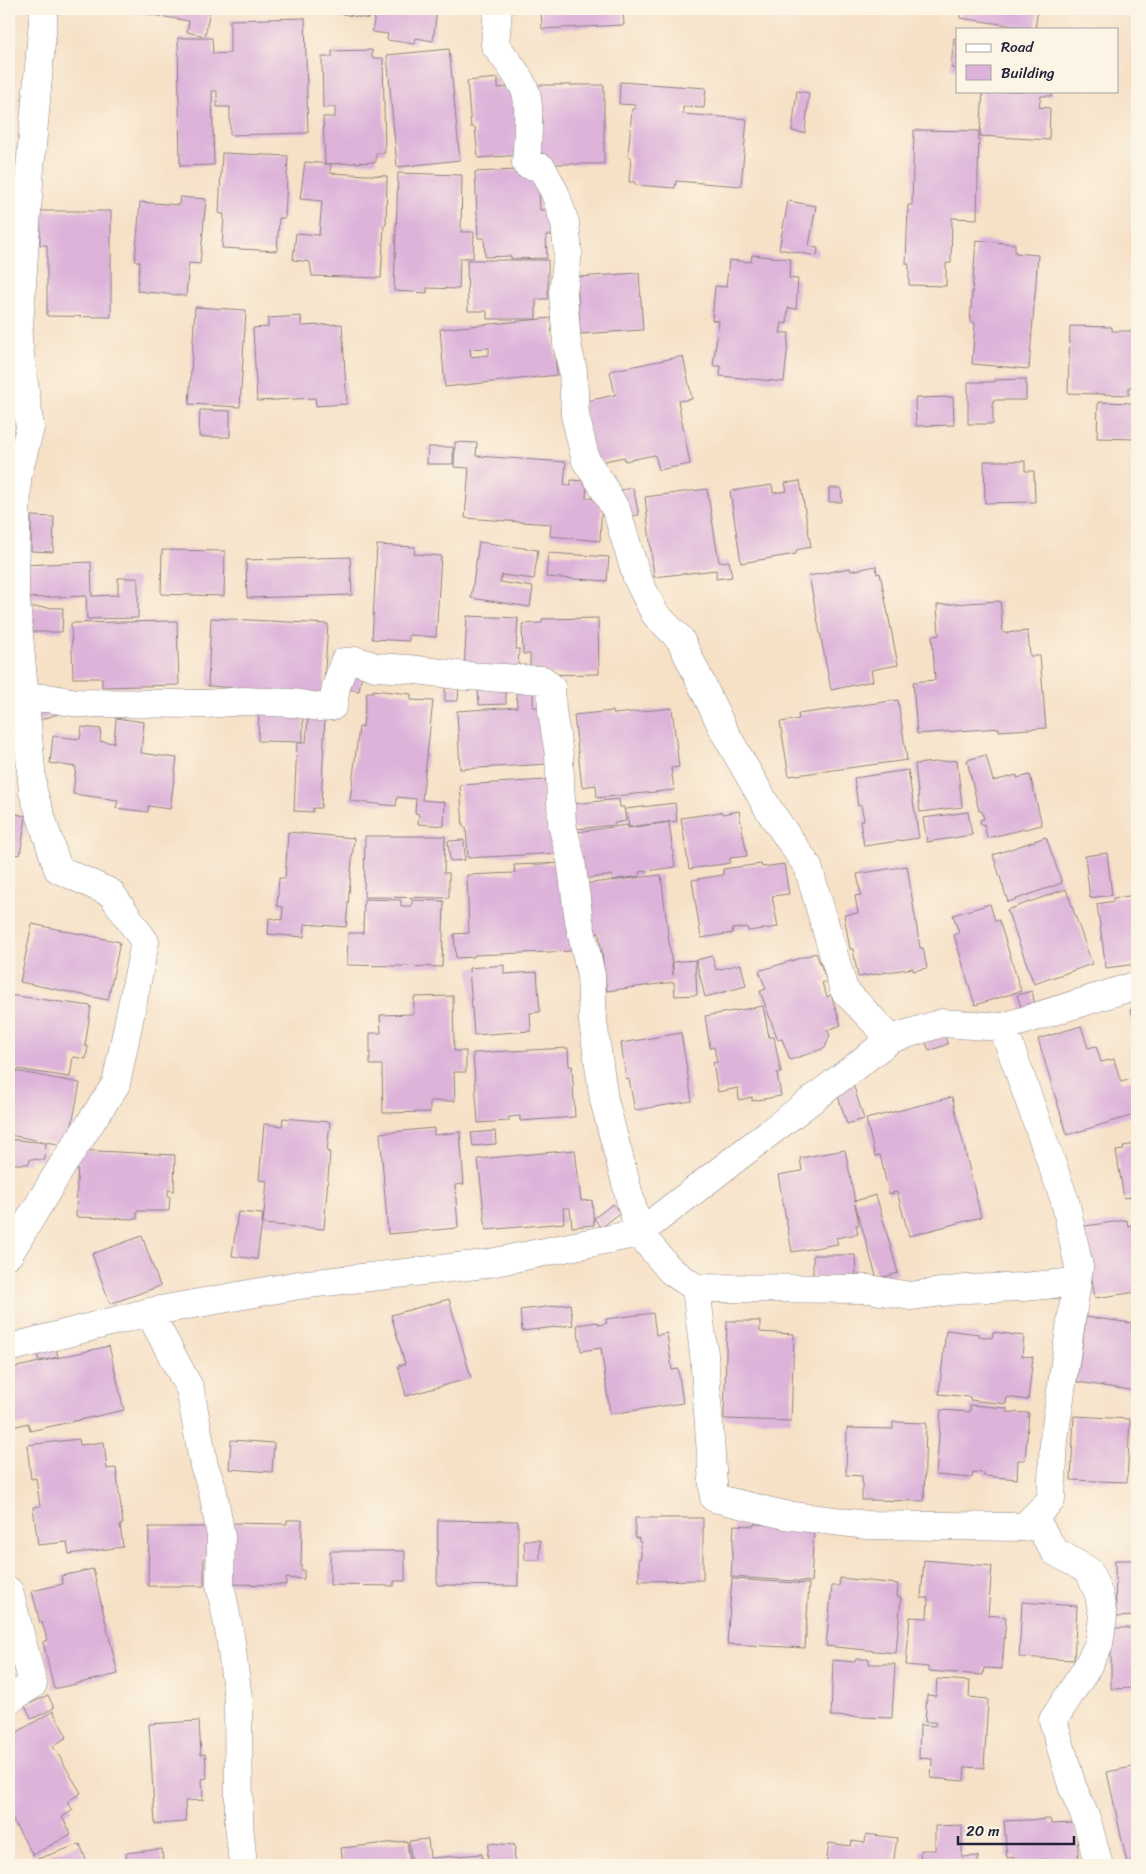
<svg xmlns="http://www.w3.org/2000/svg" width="1146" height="1874" font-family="Sriracha,sans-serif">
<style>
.building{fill:#ddb3da;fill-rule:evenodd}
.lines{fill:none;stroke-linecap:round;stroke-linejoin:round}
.minor-casing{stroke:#8c8281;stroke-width:29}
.minor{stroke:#fff;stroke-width:28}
</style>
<rect width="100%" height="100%" fill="#fcf5e5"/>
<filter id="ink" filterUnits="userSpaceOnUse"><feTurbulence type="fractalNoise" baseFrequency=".02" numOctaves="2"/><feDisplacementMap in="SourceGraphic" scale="10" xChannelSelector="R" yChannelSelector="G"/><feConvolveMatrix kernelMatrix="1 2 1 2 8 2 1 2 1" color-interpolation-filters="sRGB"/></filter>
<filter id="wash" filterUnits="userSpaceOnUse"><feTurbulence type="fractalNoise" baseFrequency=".0096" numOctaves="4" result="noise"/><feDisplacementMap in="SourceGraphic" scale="20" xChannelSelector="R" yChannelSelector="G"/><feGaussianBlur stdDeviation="1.12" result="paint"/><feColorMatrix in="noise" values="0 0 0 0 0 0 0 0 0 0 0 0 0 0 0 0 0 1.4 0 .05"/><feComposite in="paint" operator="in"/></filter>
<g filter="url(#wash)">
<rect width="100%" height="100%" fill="#f6e1c7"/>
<g id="blocks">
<path class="building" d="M118,9H210L205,36L187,32L189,21Z
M316,9H370L369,19Z
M376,9H437L433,41L416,38L415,44L387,40L388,34L372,32Z
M541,9H623L624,25L542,29Z
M961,9H1038L1035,29L960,18Z
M305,18L308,133L230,135V107H217V91H212L214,165L180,166L178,38H212L213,54L230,53V20Z
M954,38L957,39V69L951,68Z
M449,49L460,160L397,167L387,55Z
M372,50V58H383L385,153H376V162L325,164L323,117H335V107L323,108L322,57H332V51Z
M498,78V88L519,86L522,155L478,158L475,127H471L467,81Z
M620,82L706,88L704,108L683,107V114L747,119L741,186L676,181L675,188L635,185V182H629L631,157H628L632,109H635V105L619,104Z
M535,85H604V164H533Z
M797,91L809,93L805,133L792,131Z
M983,91H1053L1052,96H1041L1039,107L1050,108L1049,140L980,136Z
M914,130L979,131L977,219L952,218L951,263H946V286L909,285V264H906L908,205H912Z
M222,153L288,156L285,218H279L277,251L222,248L224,214H219Z
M305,162L331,164L330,173L387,176L386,225L384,224L381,278L312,276L310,262L293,260L296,233L319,235L322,201L300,199Z
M538,169L540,210L553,209L555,235H546L547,258L511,259V256L485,257L484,238H478L475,172Z
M398,173L462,175L461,232H474L473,258H460L459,289L427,288V293L394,291Z
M180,197L206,199L200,264L189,263L186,296L137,291L140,262L135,261L140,202L179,205Z
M788,201L816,206L809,246L818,248L817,256L779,249Z
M40,211H111V317L47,316V245H40Z
M976,240L1015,244V253L1038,255L1029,369L972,364L975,323L970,322Z
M752,255L791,259L789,278L798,279L796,309L788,308L787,324L782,323L780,333H789L784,382L720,376L721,366H713L719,321L712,320L715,286L726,287L729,260L751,262Z
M467,260H548V299H536V319H487V311H468Z
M639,273L643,330L580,334L577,277Z
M195,307L246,310L240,407L189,404Z
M301,316V326L342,324L347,404L316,406L315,398L257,401L253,328L268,327V318Z
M551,318L557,375L445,387L440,329ZM489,348V355L471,357L470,349Z
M1070,326L1112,327V331H1137V387H1129V395L1068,393Z
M683,356L692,399L678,401L690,464L659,470L655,455L625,461L624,457L595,463L582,402L615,395L610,371Z
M1026,379V400H993V424H968V382H995V380Z
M953,397L954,425L916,426L915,398Z
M1098,402L1137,403V439L1097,438Z
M200,410L230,411V437H199Z
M455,442L477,443L476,456L566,462L564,485L571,486V480L584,481V485H587L586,498L602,499L600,541L550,536L551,524L465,518L469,468L454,467Z
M428,447H453V464H427Z
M984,461H1025V471H1034L1035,502L985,503Z
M800,481L811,547L796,550V554L741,563L730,491L772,485L773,493L787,491L785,483Z
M633,488L639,515L627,517L621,490Z
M829,488H841L842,502H829Z
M707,489L719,562L729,561L732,577L716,579V570L654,577L645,497Z
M31,516L54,517L53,552L31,551Z
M479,542L538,550L534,579L502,575L500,582L533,587L530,607L471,598Z
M377,545L415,547L414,554L441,556L436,637L409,635V641L372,639Z
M162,550L225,551L224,596L161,594Z
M548,553L609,557L607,581L546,577Z
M350,557L352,595L247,598L246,560Z
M91,562L92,596L118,595V578H138V618L87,619L86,596L25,598L23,565Z
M876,566L877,574L880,573L898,665L871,670L873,681L831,690L809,576L850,568L851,571Z
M1000,601L1003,633L1028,631L1030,656H1040L1046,728L999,731V728L917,734L913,682L935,680L932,636L939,635L937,605Z
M28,607L63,608L62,632H28Z
M467,616L518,618L516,649H519L518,674L464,671Z
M211,618L328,624L323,698L253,689L208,686Z
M598,618L599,674L530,675V654H523L522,624L542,623V619Z
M177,621L179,685L102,687V678H73L71,623Z
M350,665L363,667L359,691L347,689Z
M506,684V704L479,705L478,685Z
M445,685L459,686L458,701H445Z
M533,689V707L546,706L549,764L460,769L457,711L517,707L516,691Z
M373,690L411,694V700L433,701L422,800L445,802L444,826L418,824L419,814L415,813L416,799L397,797L396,806L350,801L359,727H363L367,692H373Z
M898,700L907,760L789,776L780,722L799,719L798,714Z
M54,703L58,714L34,722L31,711Z
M672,708L679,767L671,768L674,790L597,798L596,785L582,787L574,715L613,711L614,714Z
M259,711L303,712V742L258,741Z
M308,716L325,717L321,808H313V812L294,811L297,743H306Z
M116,718L144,722L141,753L177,758L170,809L148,806V812L116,808L118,800L73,794L76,767L50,763L53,736L80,739L82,727L101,729L100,741L114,743Z
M9,735H12L10,767H9Z
M986,755L993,781L1017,775V778L1030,775L1042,825L987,838L984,824L981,825L980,820L984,819L982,811H979L967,760Z
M957,760L962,807L920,812L915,764Z
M908,770L919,838L864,846L860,821L864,820L861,805L858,806L854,778Z
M546,780L559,853L468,858L466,827H463L460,785Z
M619,799L620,807H624L626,821L614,823L615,825L567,830L564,805Z
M675,803L677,821L629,827L626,809Z
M739,811L747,856L730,858V863L689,869L681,818L722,812L723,814Z
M968,812L972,835L927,842L923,818Z
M9,813L26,816L20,855L14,854L10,883Z
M669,822L675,867L639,872L640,876L612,880V875L584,879L577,832L627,825L628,828Z
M288,832L354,838L346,927L305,924L304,937L268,934L269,918L282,920L283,907L277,906L279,878H285Z
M365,836H445L444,873H449V898L364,897Z
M1046,837L1062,883L1008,902L993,855Z
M464,840L465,860L450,861L448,841Z
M1107,853L1112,895L1090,898L1085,856Z
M565,863L573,951L474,955V957L456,958L454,934L469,933L467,875L515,873L514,865Z
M761,864L762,867L784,864L789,894L772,896L778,927L748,931L747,927L732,929L733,933L701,938L692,880L723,875V869Z
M907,866L920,948H923L927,968L913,971V968L858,977L853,949H850L844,915L858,913L855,896L861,895L857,874Z
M661,875L673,975V962L695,960L697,995L675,996L674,982L607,991L599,933L588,935L582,884Z
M1066,889L1092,964L1034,984L1007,910Z
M1137,895V964L1106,968L1097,904L1114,901L1113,898Z
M364,899L401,900V906H412V900L444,901L442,967L347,965L348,933H363Z
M990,904L995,921L999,920L1021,991L975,1005L954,935L959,933L953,915Z
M32,924L120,942L108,1000L20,982Z
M816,953L827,981L822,983L827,997L831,995L841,1025L827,1030L830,1035L825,1048L790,1060L782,1039L778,1040L760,991L766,989L759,971Z
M712,956L716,970L741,964L746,986L705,997L696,960Z
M504,965V974L537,972L540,1012L530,1013L531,1031L474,1035L469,968Z
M1032,991L1035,1006L1022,1010L1017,995Z
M9,995L91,1006L85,1046H88L86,1059L73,1057L70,1077L9,1068Z
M453,996L454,1051H466V1072H454L455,1101H430V1112L383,1113L382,1065H370V1033H381L380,1015L414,1014V997Z
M763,1006L769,1037H774L781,1073H777L781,1096L752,1101V1097L739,1100L738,1088L718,1092L713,1063L717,1062L714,1047L710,1048L705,1016Z
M1137,1007V1018L1134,1019L1130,1010Z
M1081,1026L1088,1048L1096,1046L1101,1062L1114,1059L1121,1082L1135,1078L1137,1085V1114L1067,1135L1038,1039Z
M681,1033L692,1101L635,1110L629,1079H626L621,1043Z
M944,1035L948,1044L929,1051L926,1042Z
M568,1048L569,1066H572L575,1117L520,1121V1116L509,1117V1121L478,1123L473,1053Z
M9,1070L80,1083L68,1146L9,1135Z
M853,1084L864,1119L847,1124L836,1090Z
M952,1097L981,1217L909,1236L897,1192L889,1194L880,1155L875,1156L866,1119Z
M283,1118L330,1122L327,1152H330L324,1229L263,1224L267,1181L259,1180L264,1124L282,1126Z
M434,1128V1135L460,1132L464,1184L455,1185L458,1228L388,1234L380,1133Z
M495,1131L496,1144L473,1146L471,1133Z
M9,1139L46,1143L45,1160L30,1159L29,1164H9Z
M1137,1144V1196L1124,1198L1116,1151L1124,1150L1123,1146Z
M78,1150L175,1155L174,1191L168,1190V1197H170L169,1211H137V1219L76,1217Z
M575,1150L581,1201L592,1200L594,1225L572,1227L570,1208H563L564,1223L486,1230L478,1159Z
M845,1150L855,1201L876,1195L898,1273L877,1279L855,1204L859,1225H856L858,1234L836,1238L838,1244L792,1252L778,1175L802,1171L800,1158Z
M613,1204L620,1213L601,1228L594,1218Z
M238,1212L263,1214L257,1259L232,1256Z
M1127,1220L1128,1226L1137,1225V1292L1095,1298L1087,1248L1079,1227Z
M142,1236L160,1286L110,1304L92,1254Z
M813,1255H855L856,1277L813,1278Z
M449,1299L471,1378L406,1396L398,1366L405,1364L391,1315Z
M570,1304L573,1325L522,1331L520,1310Z
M653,1313L656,1335L667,1333L672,1370L678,1369L683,1403L610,1414L601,1348L581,1351L577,1325L598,1322L599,1325L607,1323L606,1319Z
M1086,1317L1132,1323L1131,1329H1137V1391L1077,1382Z
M727,1321H760V1332L794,1334L791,1421L724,1419Z
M946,1330L979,1334V1336L992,1338L993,1332L1024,1336L1022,1356L1033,1357L1028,1400L1007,1397L1006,1404L970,1400V1397L939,1394Z
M55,1344L58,1357L39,1361L36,1349Z
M109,1346L124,1410L30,1431L28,1423L9,1428V1369Z
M970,1405L1007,1408V1412L1029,1413L1025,1460H1018L1017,1479L984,1476V1473L973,1472L972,1478L936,1475L941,1410L970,1412Z
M1074,1416L1130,1419L1127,1482L1071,1480Z
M893,1422L926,1423L924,1501L862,1500V1476L846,1475L847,1428L893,1429Z
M79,1439L80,1445L104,1442L107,1469L116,1468L123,1524L120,1525L123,1547L69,1554L67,1542L38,1545L33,1507L40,1506L36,1478L31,1479L27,1445Z
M231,1440L274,1443L272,1472L229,1469Z
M635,1518H703V1580L639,1581V1558H641V1542H639V1538H635Z
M287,1520H302L301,1570H304V1579L286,1578V1585L226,1584L228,1523L287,1524Z
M438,1520L518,1521V1586L437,1585Z
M754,1524L814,1527L811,1582L731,1577L734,1525L754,1526Z
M149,1527H209V1558H204V1586H148Z
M524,1540H540V1560H525Z
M330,1551H405V1581H394V1586L330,1585Z
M924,1560L992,1566L988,1615L1006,1617L1002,1669L984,1668L983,1675L928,1671V1667L906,1665L910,1617L927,1618L928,1598H921Z
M1115,1560H1137V1616L1116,1617Z
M93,1569L118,1674L54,1689L43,1642L47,1640L42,1622L40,1623L32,1591L63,1584L61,1576Z
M840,1578L898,1584L897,1597H901L896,1653L826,1646L832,1586H839Z
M732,1579L809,1584L805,1648L727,1644Z
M1022,1602L1077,1606L1074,1660L1019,1657Z
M1111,1628H1137V1688L1111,1689Z
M856,1659H869V1664H895L892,1718L831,1716L833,1660L855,1662Z
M937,1679L970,1681L969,1697L988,1699L984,1768L965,1767L964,1781L931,1778L932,1759L919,1758L920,1725L935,1726L936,1722H925L927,1695L936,1696Z
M48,1695L54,1708L32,1719L25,1706Z
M53,1711L67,1737L53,1746L81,1793L67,1802L73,1810L62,1817L71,1834L33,1855L9,1814V1803L11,1802L9,1798V1737Z
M199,1721L201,1755L205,1754L207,1778L202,1779L203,1800L185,1801L186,1822L155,1824L149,1724Z
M1137,1766V1861L1127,1863L1107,1772Z
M1050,1819L1051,1824L1076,1823L1079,1865H1014V1857L1007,1858L1004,1821Z
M962,1825V1857L978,1856V1865H921L920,1850H935V1826Z
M866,1834L897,1838L893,1865H826L829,1843L851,1846L852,1841L865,1843Z
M428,1839L430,1858L482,1854L483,1865H412L409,1841Z
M407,1841L410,1865H343L341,1848Z
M489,1843L515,1845L514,1865H489L490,1860L487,1859Z
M80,1844L88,1865H33L32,1861Z
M162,1849L163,1865H127L126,1853Z"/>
</g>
</g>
<g filter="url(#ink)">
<use href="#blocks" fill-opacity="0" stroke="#8c8281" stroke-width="1"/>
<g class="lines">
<defs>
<path id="minor" d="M498,9L495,45C506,59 518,74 525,90C531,103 527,148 526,164L542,168L555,193L565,223L568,253L563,293L567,344L573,371L575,415L586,461L601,483L617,512L637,578L655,614L680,639L725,733L769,810L808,867L844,990L891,1039
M25,698H47L78,703L206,704L243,701L294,703L319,707L333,706L336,687L344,662L358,661L376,667L409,669L465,676L543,680L551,687L552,711L559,755L562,824L571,860L579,921L591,975L593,1022L604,1100L639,1233L671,1271L696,1288L869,1289L910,1296L966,1289L1023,1287L1076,1282
M9,1254L62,1166L116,1084L145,942L111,893L58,869L33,792L15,590L17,477L30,428L18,340L30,169L44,9
M696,1288L704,1354L714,1498L785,1515L867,1525L1024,1527L1051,1500L1054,1439L1079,1267L1065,1201L1003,1027
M149,1312L190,1389L204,1466L212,1487L221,1536L220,1584L230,1635L238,1699L239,1824L243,1865
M9,1348L149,1312L299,1285L485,1264L639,1233L891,1039L942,1023L1003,1027L1137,985
M1034,1517L1054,1551L1089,1571L1099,1595L1103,1617L1099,1644L1085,1671L1053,1720L1072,1786L1087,1821L1099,1865
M9,1591L33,1684L9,1700"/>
</defs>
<use href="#minor" class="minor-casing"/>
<use href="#minor" class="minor"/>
</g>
</g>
<rect width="1146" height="1874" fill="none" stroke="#fcf5e5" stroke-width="30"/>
<rect x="956" y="28" width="162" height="65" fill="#fcf5e5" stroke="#a5a1a1"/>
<rect x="966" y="44" width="25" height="8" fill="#ffffff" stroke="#a5a1a1"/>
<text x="1001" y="52" font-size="15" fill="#22223b">Road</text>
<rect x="966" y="65" width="25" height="15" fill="#ddb3da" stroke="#a5a1a1"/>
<text x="1001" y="78" font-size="15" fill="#22223b">Building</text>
<path d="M958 1836v8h116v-8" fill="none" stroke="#22223b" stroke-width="2.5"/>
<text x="966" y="1836" font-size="15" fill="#22223b" stroke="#fcf5e5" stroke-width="4" paint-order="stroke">20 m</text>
</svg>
